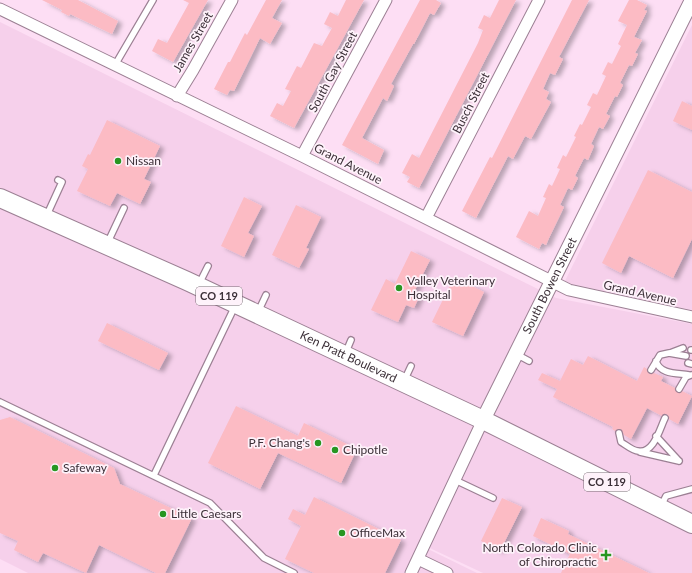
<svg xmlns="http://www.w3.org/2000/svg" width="692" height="573" font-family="Lato,sans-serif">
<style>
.built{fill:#f6d0eb}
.building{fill:#fcbbc4;filter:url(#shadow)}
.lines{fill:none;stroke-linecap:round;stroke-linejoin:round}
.service-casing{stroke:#9c8094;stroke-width:8}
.minor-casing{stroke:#9c8094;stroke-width:13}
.tertiary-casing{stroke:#9c8094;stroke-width:16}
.trunk-casing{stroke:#9c8094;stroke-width:20}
.service{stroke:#fff;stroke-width:5.5}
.minor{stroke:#fff;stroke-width:11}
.tertiary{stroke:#fff;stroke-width:14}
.trunk{stroke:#fff;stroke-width:18}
.poi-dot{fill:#289621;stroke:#fef2fa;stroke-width:1.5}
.labels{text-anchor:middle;stroke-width:3.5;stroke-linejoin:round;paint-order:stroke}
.shield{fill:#fef2fa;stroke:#766a72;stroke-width:1}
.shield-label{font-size:11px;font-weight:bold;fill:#3c3038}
.street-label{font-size:12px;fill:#3c3038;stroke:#fef2fa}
.poi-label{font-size:12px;fill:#3c3038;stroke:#fef2fa;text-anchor:start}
</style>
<defs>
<filter id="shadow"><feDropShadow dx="4.5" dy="2.5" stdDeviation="2" flood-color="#0004"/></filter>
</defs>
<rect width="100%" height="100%" fill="#fddef4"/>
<path class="built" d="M0,22L556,298L692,324V573H483L419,543L404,573H28L0,559Z
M692,25V310L572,284L565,281Z
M428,549L477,573H416Z"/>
<path class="building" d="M42,0H78L118,21L112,34L70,14L69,16L61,12L62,10Z
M183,0H208L173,62L152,51L158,39L167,43L189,3Z
M266,0H282L272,18L282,23L270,44L260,38L234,91L230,90L227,95L214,89L228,62H230L245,33L247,35Z
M346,0H364L294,128L270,116L277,103L283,106L291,91L285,89L297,66L301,68L314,43L322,46L332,28L324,24L330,12L338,16Z
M420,0H436L441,3L434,15L430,13L414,44H413L391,84L394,86L387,101L383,98L362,138L384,150L378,164L342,145Z
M499,0H516L419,188L407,182L410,177L402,173L412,154L419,158L478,43L483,30L478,28L484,15L490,18Z
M572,0H589L559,57L563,59L555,75L550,73L543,89L549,92L546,99L551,102L531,139L525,136L513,159L508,156L476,218L462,211L490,157L492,158Z
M629,0H637L647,5L644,10L647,11L634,37L642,40L635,53L638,54L632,66L629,65L620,83L623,85L617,97L615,96L606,114L610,116L603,129L599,127L591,144L594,146L588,160L584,158L575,176L578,178L572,190L568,188L560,205L564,207L549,238L546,245L542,243L539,249L516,237L529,211L538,216L546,198L543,197L549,184L552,186L560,169L557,168L563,155L566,157L576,137L574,136L580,124L582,125L591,107L587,105L593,93L597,95L606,76L602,74L608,62L612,64L621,46L618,44L627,25L618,21Z
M682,101L692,106V130L673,121Z
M107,120L160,146L144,179L151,182L140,204L117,193L110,206L77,191L88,169L82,166L88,154L90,155Z
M648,170L692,192V239L673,278L629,256L621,273L602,263Z
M244,197L262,206L248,233L254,236L244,257L221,246Z
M296,205L321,217L306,248L309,249L299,268L272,255Z
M411,251L430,260L414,292L420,295L414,308L406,305L398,322L371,310L386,279L395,284Z
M454,277L484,292L463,336L432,322Z
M107,323L168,353L159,370L98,341Z
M588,356L637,381L644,367L647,369L649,374L654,373L663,377L661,381L675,388L677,392L682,391L692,396L678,424L669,419L667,414L662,416L647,408L631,439L624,435L621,429L615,431L612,429L613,427L553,397L557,389L538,380L542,373L560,381L571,359L583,365Z
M236,406L298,436L304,423L357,449L341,483L278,453L260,489L208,463Z
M10,417L114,468L120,484L192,518L165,573H156L99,545L86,573L43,553L38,562L14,550L18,541L0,533V420Z
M314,497L401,540L385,573H314L285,559L301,526L288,519L293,509L305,515Z
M502,498L522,507L500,551L481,541Z
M541,518L569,531L568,534L649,573H561L570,554L533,536Z"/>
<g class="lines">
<defs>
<path id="service" d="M115,65L153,0
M46,217L62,182L58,180
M107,244L124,208
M199,284L208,266
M258,312L266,295
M691,350H692
M346,352L351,340
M670,353L683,348
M516,354L529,361
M656,361C660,375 678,373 689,375
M688,363L692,364
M651,370L660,355L669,353L686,356
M404,381L411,366
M679,389L686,377L691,375
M0,402L210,503L264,558L294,573
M619,433L621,442C626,445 633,451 638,451C654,454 660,428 665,418
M656,436L679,461
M640,452L679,461
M154,475L235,306
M455,480L493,498
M661,506L666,496L692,489"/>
<path id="minor" d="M0,9L302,156L569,290L692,317
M177,96L193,70L232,0
M302,156L386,0
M426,218L539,0
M418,559L447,573
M411,573L483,420"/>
<g id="tertiary">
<path id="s1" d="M483,420L692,0"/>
</g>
<g id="trunk">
<path id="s2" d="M0,198L187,281L483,420L692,524"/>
</g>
</defs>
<use href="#service" class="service-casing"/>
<use href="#minor" class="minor-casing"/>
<use href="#tertiary" class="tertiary-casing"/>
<use href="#trunk" class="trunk-casing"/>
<use href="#service" class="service"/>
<use href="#minor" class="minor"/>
<use href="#tertiary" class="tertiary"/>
<use href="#trunk" class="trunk"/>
</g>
<g class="poi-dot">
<circle cx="118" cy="161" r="4"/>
<circle cx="399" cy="288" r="4"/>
<circle cx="318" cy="443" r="4"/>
<circle cx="335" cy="450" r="4"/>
<circle cx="55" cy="468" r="4"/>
<circle cx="163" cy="514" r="4"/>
<circle cx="342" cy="533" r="4"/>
<path d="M604 549h4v4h4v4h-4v4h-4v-4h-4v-4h4z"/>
</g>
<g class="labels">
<g class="shield">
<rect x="196" y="287" width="46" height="18" rx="3"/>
<rect x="584" y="473" width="46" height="18" rx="3"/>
</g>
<g class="shield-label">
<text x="219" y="300">CO 119</text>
<text x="607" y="486">CO 119</text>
</g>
<g class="street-label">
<text transform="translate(193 42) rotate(-60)" y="4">James Street</text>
<text transform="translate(333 72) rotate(-62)" y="4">South Gay Street</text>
<text transform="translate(471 103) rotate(-63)" y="4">Busch Street</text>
<text transform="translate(348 164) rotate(27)" y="4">Grand Avenue</text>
<text dy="4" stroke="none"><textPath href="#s1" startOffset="150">South Bowen Street</textPath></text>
<text transform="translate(640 293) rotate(13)" y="4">Grand Avenue</text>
<text dy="4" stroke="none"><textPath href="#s2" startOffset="383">Ken Pratt Boulevard</textPath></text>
</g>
<g class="poi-label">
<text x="126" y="165">Nissan</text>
<text x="407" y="285">Valley Veterinary<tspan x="407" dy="14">Hospital</tspan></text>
<text x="310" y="447" text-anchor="end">P.F. Chang's</text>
<text x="343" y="454">Chipotle</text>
<text x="63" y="472">Safeway</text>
<text x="171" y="518">Little Caesars</text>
<text x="350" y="537">OfficeMax</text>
<text x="597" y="552" text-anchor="end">North Colorado Clinic<tspan x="597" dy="14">of Chiropractic</tspan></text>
</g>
</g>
</svg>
